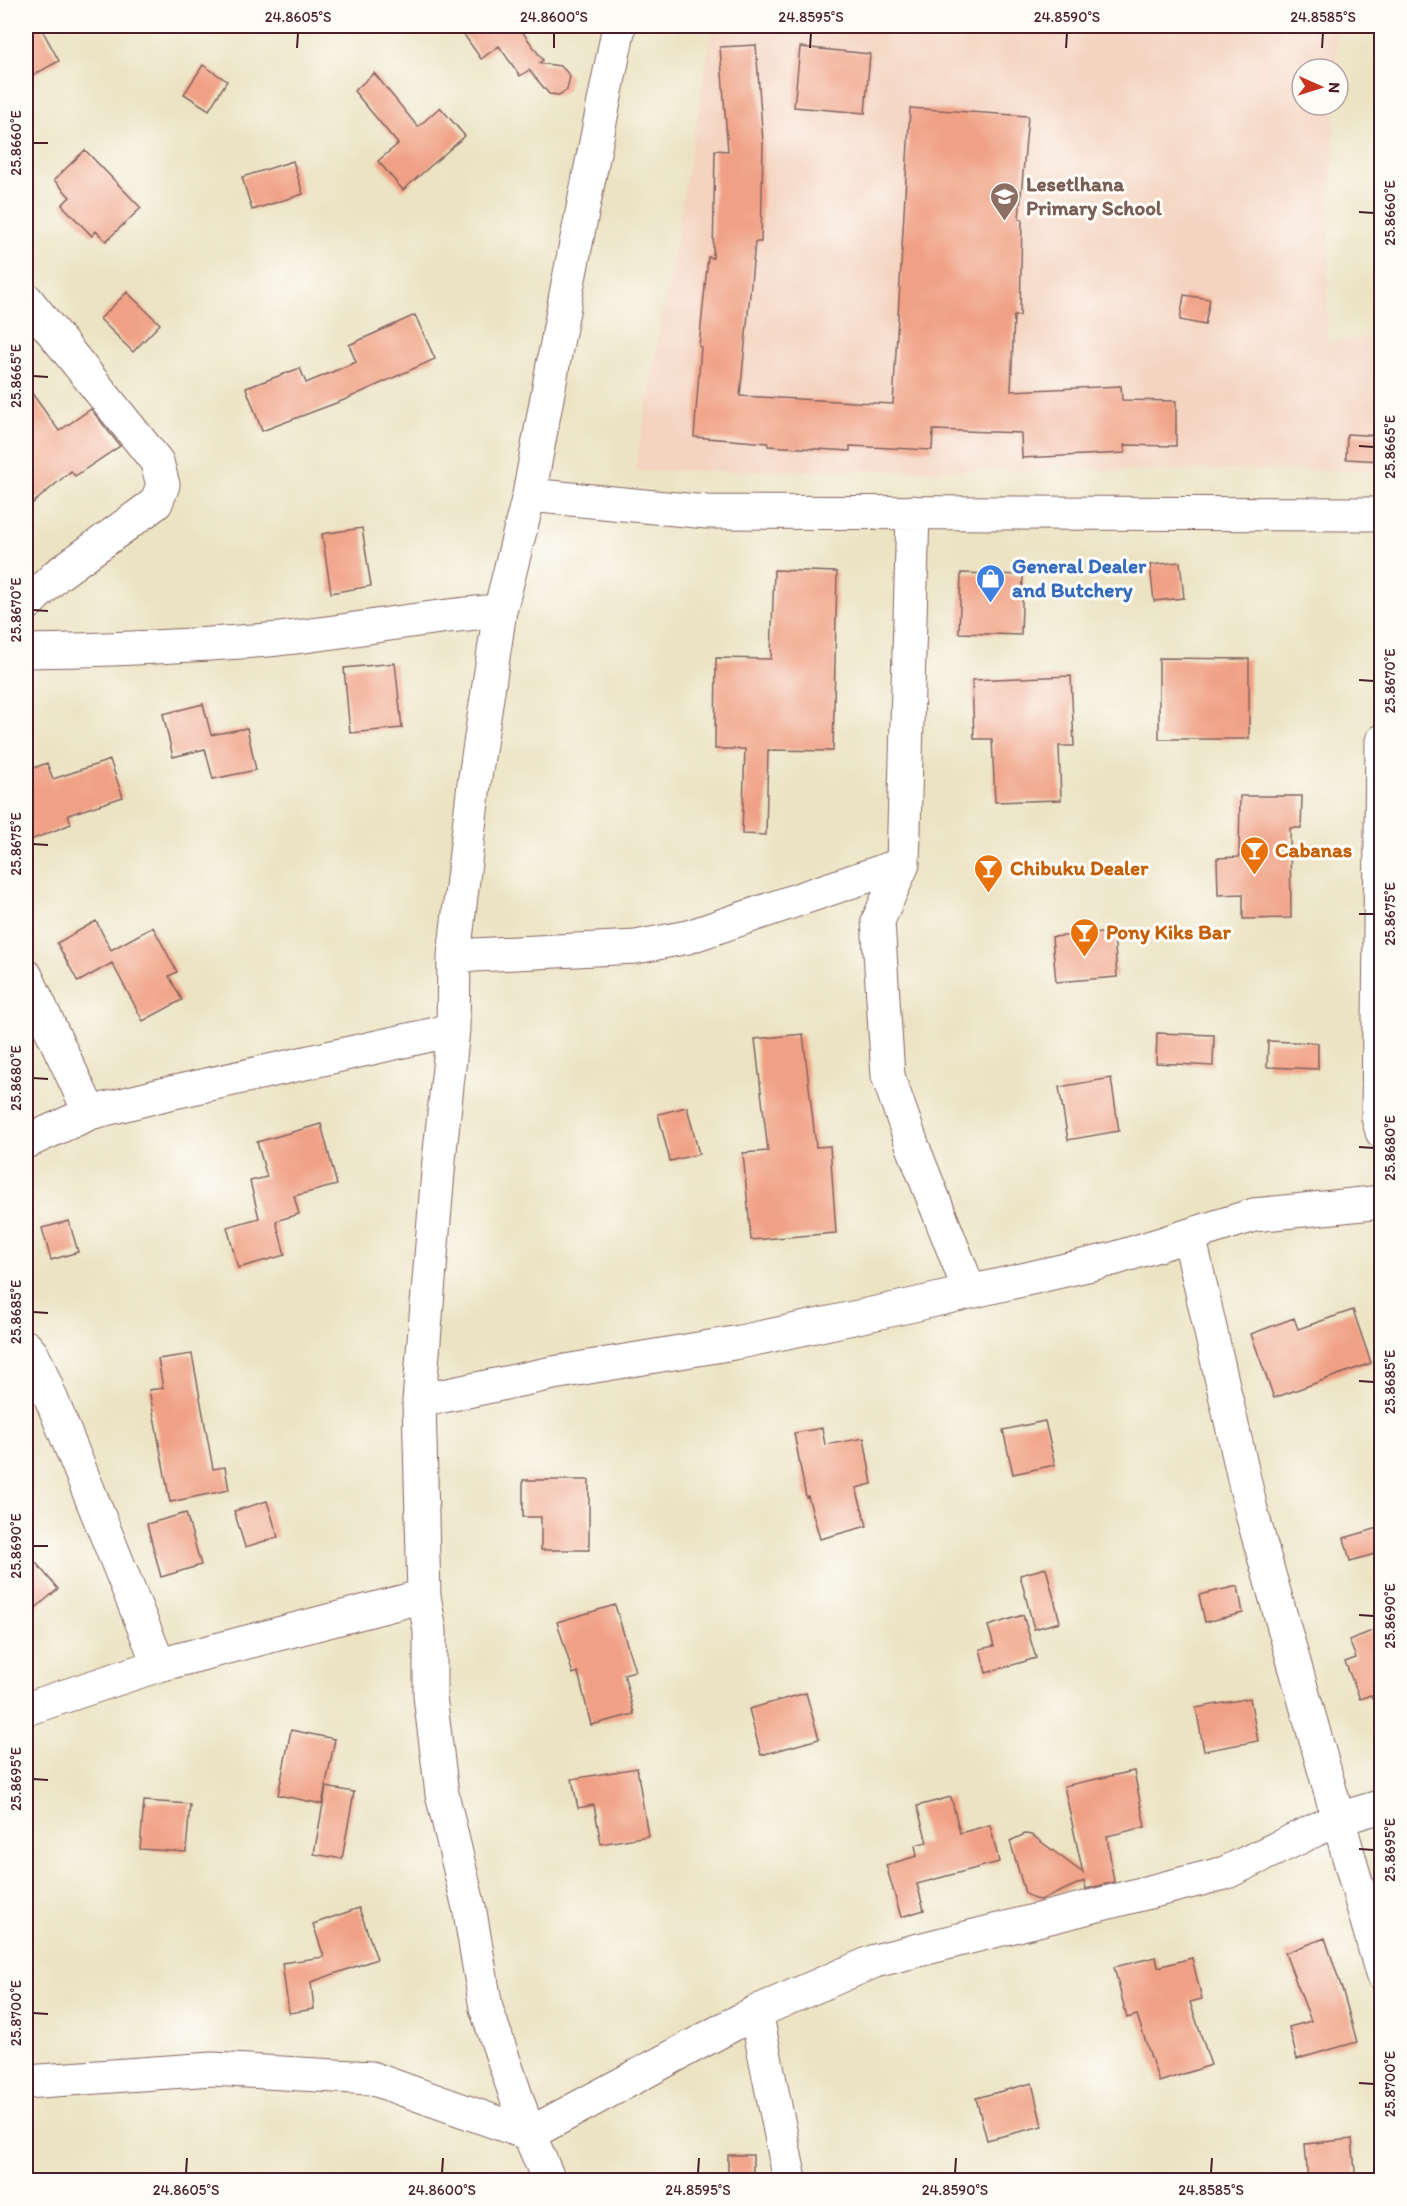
<svg xmlns="http://www.w3.org/2000/svg" width="1407" height="2206" font-family="Itim,sans-serif">
<style>
.built{fill:#f4d3c0}
.building{fill:#f0a084}
.lines{fill:none;stroke-linecap:round;stroke-linejoin:round}
.minor-casing{stroke:#836460;stroke-width:35}
.minor{stroke:#fff;stroke-width:33}
.ticks{fill:none;stroke:#4a1f2b;stroke-width:2}
.labels{text-anchor:middle;stroke-width:6;stroke-linejoin:round;paint-order:stroke}
.education-label{font-size:21px;font-weight:bold;fill:#785e54;stroke:#fdfcf7;text-anchor:start}
.shop-label{font-size:21px;font-weight:bold;fill:#366cbe;stroke:#fdfcf7;text-anchor:start}
.food-label{font-size:21px;font-weight:bold;fill:#c56008;stroke:#fdfcf7;text-anchor:start}
.neatline{fill:none;stroke:#4a1f2b;stroke-width:2}
.ticks-label{font-size:15px;text-anchor:middle;fill:#4a1f2b}
</style>
<rect width="100%" height="100%" fill="#fdfcf7"/>
<filter id="ink" filterUnits="userSpaceOnUse"><feTurbulence type="fractalNoise" baseFrequency=".0167" numOctaves="2"/><feDisplacementMap in="SourceGraphic" scale="12" xChannelSelector="R" yChannelSelector="G"/><feConvolveMatrix kernelMatrix="1 2 1 2 8 2 1 2 1" color-interpolation-filters="sRGB"/></filter>
<filter id="wash" filterUnits="userSpaceOnUse"><feTurbulence type="fractalNoise" baseFrequency=".008" numOctaves="4" result="noise"/><feDisplacementMap in="SourceGraphic" scale="24" xChannelSelector="R" yChannelSelector="G"/><feGaussianBlur stdDeviation="1.35" result="paint"/><feColorMatrix in="noise" values="0 0 0 0 0 0 0 0 0 0 0 0 0 0 0 0 0 1.4 0 .05"/><feComposite in="paint" operator="in"/></filter>
<g filter="url(#wash)">
<rect width="100%" height="100%" fill="#ece3c3"/>
<path class="built" d="M713,26H1338L1336,69H1302V105H1335L1326,342L1381,336V470L635,471Z"/>
<g id="blocks">
<path class="building" d="M26,26H40L59,61L26,79Z
M458,26H528L521,30L543,60L539,63L560,66L564,69L570,76L567,90L559,95L549,94L529,70L520,76L499,46L481,59Z
M756,45L763,142L761,242H755L740,396L893,404L910,108L1028,116L1019,219H1022L1020,316H1014L1011,391L1121,386L1122,400L1176,401V446L1124,445L1125,453L1022,458L1021,433L933,430L932,450L850,446V451L768,446V443L694,437L701,347L699,346L708,257L713,258L715,150L728,151L720,47Z
M800,47L870,54L865,113L794,107Z
M203,65L227,81L209,110L184,94Z
M374,73L418,127L440,107L465,136L403,190L378,161L398,144L354,91Z
M85,150L141,208L106,241L96,231L92,236L62,205L70,197L54,180Z
M293,161L303,194L252,210L242,177Z
M127,292L160,324L133,352L100,319Z
M1184,295L1210,299L1205,325L1180,320Z
M415,315L435,359L344,400L262,431L246,388L300,368L306,383L356,362L349,345Z
M26,385L59,431L91,409L120,446L75,476L71,471L26,509Z
M1347,434L1382,436V461L1346,459Z
M362,528L371,586L331,593L322,534Z
M1180,562L1184,598L1154,601L1150,565Z
M774,570L837,572L833,751L768,750L766,835L742,834L745,749H715L716,658L771,659Z
M961,573L1023,575L1021,635L959,633Z
M1159,658L1249,659V739H1159Z
M395,663L402,728L350,733L344,668Z
M1071,676L1074,746H1059L1061,800L995,802L992,739H974L972,680Z
M203,704L211,735L247,728L256,770L213,779L205,749L173,757L163,714Z
M110,760L123,797L68,815L71,824L26,842V771L47,763L53,779Z
M1240,796H1302L1301,828H1290L1291,918L1243,919V894L1218,895L1217,858L1239,857Z
M96,921L111,950L153,927L177,972L169,976L182,1000L143,1021L112,963L78,982L57,943Z
M1114,932L1117,977L1056,982L1052,937Z
M1157,1033L1214,1035L1213,1066L1156,1063Z
M803,1034L816,1147L830,1146L836,1233L751,1240L743,1153L768,1151L755,1039Z
M1268,1041L1318,1043V1069L1267,1067Z
M1111,1078L1119,1131L1068,1140L1059,1087Z
M687,1107L699,1154L670,1161L658,1114Z
M321,1124L337,1185L294,1196L299,1214L276,1221L285,1255L238,1268L227,1227L259,1218L250,1181L267,1177L257,1142Z
M69,1221L78,1252L51,1260L42,1228Z
M1353,1310L1371,1363L1274,1398L1251,1334L1294,1318L1298,1329Z
M192,1354L213,1469L225,1467L229,1490L170,1502L149,1390L163,1388L158,1359Z
M1045,1421L1055,1465L1013,1474L1003,1430Z
M822,1428L825,1445L864,1438L872,1484L856,1488L867,1526L820,1539L808,1496L806,1497L794,1433Z
M523,1480H589V1550H541V1517H523Z
M267,1501L278,1537L245,1547L234,1511Z
M186,1513L201,1565L161,1577L147,1524Z
M1382,1527V1552L1350,1561L1344,1538Z
M26,1551L58,1589L26,1616Z
M1046,1568L1060,1622L1034,1629L1020,1575Z
M1238,1586L1243,1613L1205,1622L1199,1595Z
M615,1605L635,1671L624,1674L634,1714L591,1725L578,1672L573,1674L557,1622Z
M1023,1615L1036,1658L986,1673L980,1649L994,1646L988,1626Z
M1382,1627V1718H1381L1371,1695L1360,1699L1345,1662L1356,1658L1349,1640Z
M806,1693L819,1739L761,1755L749,1709Z
M1250,1698L1258,1741L1204,1751L1196,1708Z
M291,1730L335,1739L322,1804L278,1795Z
M637,1768L648,1836L601,1844L594,1805L578,1808L572,1779Z
M1134,1771L1145,1827L1107,1836L1114,1882L1086,1889L1084,1881L1041,1900L1034,1899L1025,1893L1010,1841L1025,1834L1032,1835L1083,1873L1064,1786Z
M326,1787L354,1792L342,1859L314,1854Z
M951,1797L960,1833L990,1825L999,1862L917,1884L924,1910L901,1917L886,1865L917,1856L915,1845L927,1842L917,1806Z
M144,1801L190,1804L186,1852L140,1849Z
M359,1908L377,1959L311,1982L314,2009L289,2013L282,1963L324,1957L313,1924Z
M1325,1938L1343,1992L1357,2042L1297,2059L1289,2027L1311,2021L1285,1953Z
M1156,1957L1158,1967L1192,1958L1202,1999L1190,2002L1211,2065L1159,2082L1137,2015L1127,2018L1114,1967Z
M1032,2083L1042,2126L987,2140L976,2098Z
M1352,2139L1356,2181H1308L1305,2144Z
M728,2155H753V2181H728Z"/>
</g>
</g>
<g filter="url(#ink)">
<use href="#blocks" fill-opacity="0" stroke="#836460" stroke-width="1.5"/>
<g class="lines">
<defs>
<path id="minor" d="M26,299L157,462L163,485L156,503L57,575L26,605
M529,495L707,512L1382,514
M26,651C106,650 188,646 268,640C346,633 422,616 500,611
M1382,741L1378,1117L1382,1132
M903,864L878,921L888,1076L913,1147L970,1292
M454,956L636,947L688,937L903,864L913,512
M26,976L90,1113
M26,1142L90,1113L161,1095L453,1030
M1189,1235L1252,1514L1382,1974
M26,1347L32,1354L38,1366L159,1665
M419,1401L553,1373L740,1342L909,1306L1113,1259L1254,1215L1382,1202
M26,1709L159,1665L424,1596
M756,2012L790,2180
M26,2082L212,2069L371,2078L529,2134L756,2012L875,1961L1225,1873L1338,1819L1382,1806
M549,2180L529,2134L486,2008L470,1912L442,1794L430,1696V1631L424,1596L419,1401L439,1160L453,1030L454,956L474,784L500,611L529,495L567,289L619,26"/>
</defs>
<use href="#minor" class="minor-casing"/>
<use href="#minor" class="minor"/>
</g>
</g>
<path class="ticks" d="M297,48L298,33M554,48V33M810,48L811,33M1066,48L1067,33M1322,48L1323,33M33,143H48M1359,212L1374,213M33,376L48,377M1359,446L1374,447M33,610L48,611M1359,680L1374,681M33,844L48,845M1359,914H1374M33,1078L48,1079M1359,1147L1374,1148M33,1312L48,1313M1359,1381L1374,1382M33,1546H48M1359,1615L1374,1616M33,1779L48,1780M1359,1849L1374,1850M33,2013L48,2014M1359,2083L1374,2084M186,2173L187,2158M442,2173L443,2158M698,2173L699,2158M955,2173L956,2158M1211,2173L1212,2158"/>
<defs>
<symbol id="school-pin" viewBox="-11 -11 22 30"><path d="M0 17L-7.5 6A9.5 9.5 0 1 1 7.5 6Z" fill="#8d6e63" stroke="#fdfcf7"/><path d="M0-5L7-2L0 1L-7-2ZM-4 1L0 2.5L4 1V4Q0 6-4 4Z" fill="#fff"/></symbol>
<symbol id="shop-pin" viewBox="-11 -11 22 30"><path d="M0 17L-7.5 6A9.5 9.5 0 1 1 7.5 6Z" fill="#3f7fe0" stroke="#fdfcf7"/><path d="M-5-2.5h2.3a2.7 3.5 0 0 1 5.4 0H5L5.5 6h-11ZM-1.5-2.5h3a1.5 2.3 0 0 0-3 0Z" fill="#fff"/></symbol>
<symbol id="bar-pin" viewBox="-11 -11 22 30"><path d="M0 17L-7.5 6A9.5 9.5 0 1 1 7.5 6Z" fill="#e8710a" stroke="#fdfcf7"/><path d="M-6-5H6L.8 .8V4.5H3.5V6h-7V4.5H-.8V.8Z" fill="#fff"/></symbol>
</defs>
<g fill-rule="evenodd">
<use href="#school-pin" x="988" y="180" width="33" height="45"/>
<use href="#shop-pin" x="974" y="562" width="33" height="45"/>
<use href="#bar-pin" x="1238" y="834" width="33" height="45"/>
<use href="#bar-pin" x="972" y="852" width="33" height="45"/>
<use href="#bar-pin" x="1068" y="916" width="33" height="45"/>
</g>
<g class="labels">
<g class="education-label">
<text x="1026" y="191">Lesetlhana<tspan x="1026" dy="24">Primary School</tspan></text>
</g>
<g class="shop-label">
<text x="1012" y="573">General Dealer<tspan x="1012" dy="24">and Butchery</tspan></text>
</g>
<g class="food-label">
<text x="1275" y="857">Cabanas</text>
<text x="1010" y="875">Chibuku Dealer</text>
<text x="1106" y="939">Pony Kiks Bar</text>
</g>
</g>
<rect width="1407" height="2206" fill="none" stroke="#fdfcf7" stroke-width="66"/>
<g transform="translate(1320 87) rotate(93)"><circle r="28" fill="#fdfcf7" stroke="#b5a4a5" stroke-width="1.5"/>
<path d="M0-4.5L10 22L0 15L-10 22Z" fill="#c8321e"/>
<text y="-9" font-size="16" font-weight="bold" text-anchor="middle" fill="#4a1f2b">N</text>
</g>
<rect x="33" y="33" width="1341" height="2140" class="neatline"/>
<g class="ticks-label">
<text x="298" y="22">24.8605°S</text>
<text x="554" y="22">24.8600°S</text>
<text x="811" y="22">24.8595°S</text>
<text x="1067" y="22">24.8590°S</text>
<text x="1323" y="22">24.8585°S</text>
<text transform="translate(16 143) rotate(-90)" y="5">25.8660°E</text>
<text transform="translate(1390 213) rotate(-90)" y="5">25.8660°E</text>
<text transform="translate(16 376) rotate(-90)" y="5">25.8665°E</text>
<text transform="translate(1390 447) rotate(-90)" y="5">25.8665°E</text>
<text transform="translate(16 610) rotate(-90)" y="5">25.8670°E</text>
<text transform="translate(1390 681) rotate(-90)" y="5">25.8670°E</text>
<text transform="translate(16 844) rotate(-90)" y="5">25.8675°E</text>
<text transform="translate(1390 914) rotate(-90)" y="5">25.8675°E</text>
<text transform="translate(16 1078) rotate(-90)" y="5">25.8680°E</text>
<text transform="translate(1390 1148) rotate(-90)" y="5">25.8680°E</text>
<text transform="translate(16 1312) rotate(-90)" y="5">25.8685°E</text>
<text transform="translate(1390 1382) rotate(-90)" y="5">25.8685°E</text>
<text transform="translate(16 1546) rotate(-90)" y="5">25.8690°E</text>
<text transform="translate(1390 1616) rotate(-90)" y="5">25.8690°E</text>
<text transform="translate(16 1779) rotate(-90)" y="5">25.8695°E</text>
<text transform="translate(1390 1850) rotate(-90)" y="5">25.8695°E</text>
<text transform="translate(16 2013) rotate(-90)" y="5">25.8700°E</text>
<text transform="translate(1390 2084) rotate(-90)" y="5">25.8700°E</text>
<text x="186" y="2195">24.8605°S</text>
<text x="442" y="2195">24.8600°S</text>
<text x="698" y="2195">24.8595°S</text>
<text x="955" y="2195">24.8590°S</text>
<text x="1211" y="2195">24.8585°S</text>
</g>
</svg>
